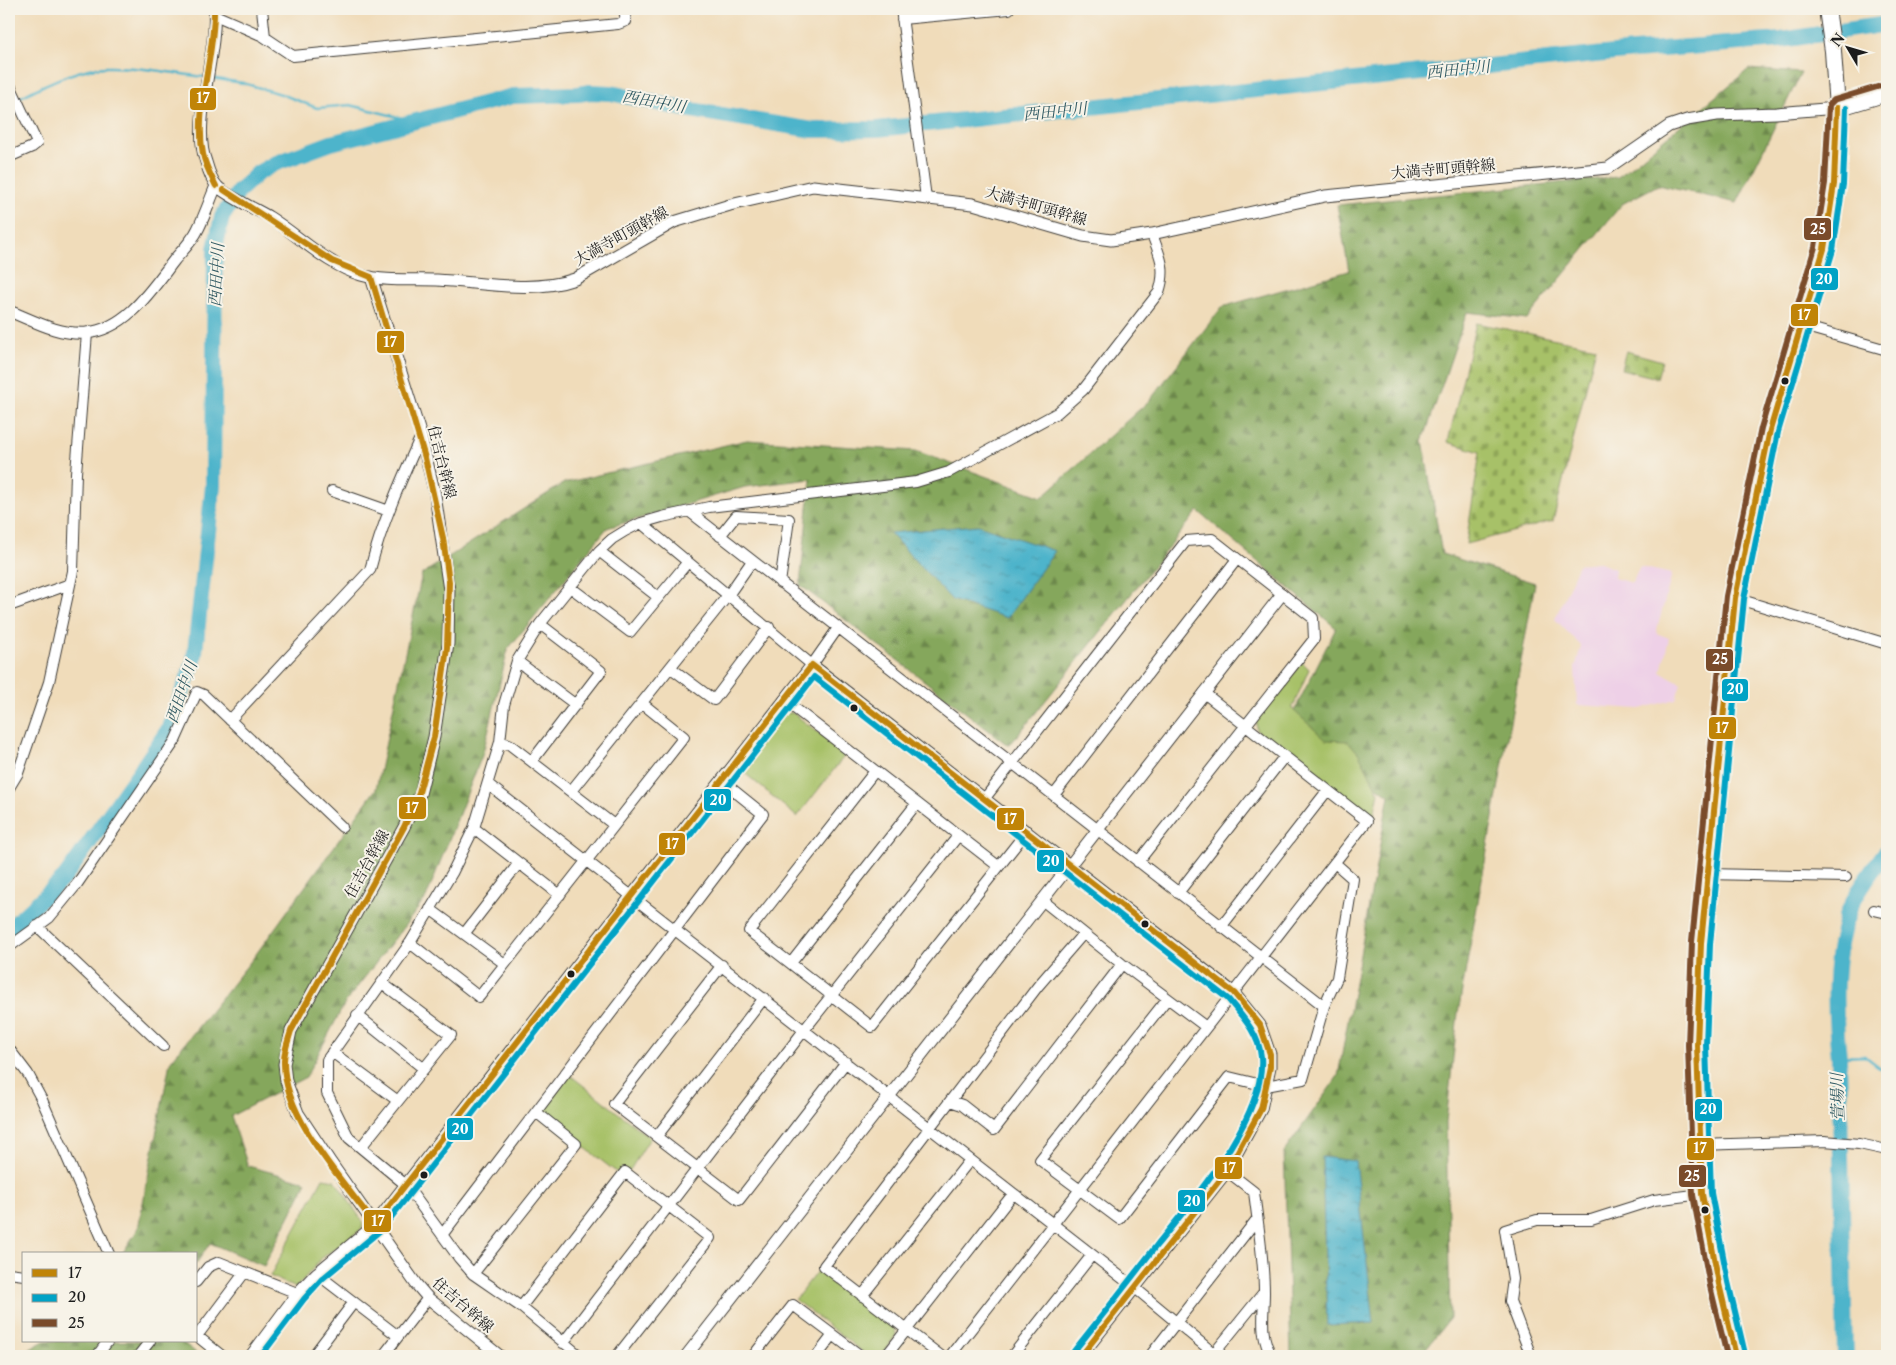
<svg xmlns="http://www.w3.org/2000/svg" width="1896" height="1365" font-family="'Libre Caslon Text','Noto Serif JP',serif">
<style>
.built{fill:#eed0e7}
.forest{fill:url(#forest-firs);stroke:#50623c}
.cemetery{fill:url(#cemetery-stones);stroke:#626e42}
.park{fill:#a7c167;stroke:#626e42}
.water{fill:url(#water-ripples);stroke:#346874}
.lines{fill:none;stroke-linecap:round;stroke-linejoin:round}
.stream{stroke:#4db4cb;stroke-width:2.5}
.river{stroke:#4db4cb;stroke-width:16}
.minor-casing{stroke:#3c3934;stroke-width:12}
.tertiary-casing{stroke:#3c3934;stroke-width:13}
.trunk-casing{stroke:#3c3934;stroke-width:18}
.minor{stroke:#fff;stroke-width:10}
.tertiary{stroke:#fff;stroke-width:11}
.trunk{stroke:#fff;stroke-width:16}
.bus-1-casing{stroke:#f7f3e8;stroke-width:10}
.bus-2-casing{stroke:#f7f3e8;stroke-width:10}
.bus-3-casing{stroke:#f7f3e8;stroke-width:10}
.bus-1{stroke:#c08407;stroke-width:6}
.bus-2{stroke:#01a2c5;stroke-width:6}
.bus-3{stroke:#7a4b2a;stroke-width:6}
.bus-dot{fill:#1c1c1c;stroke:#f7f3e8;stroke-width:2}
.labels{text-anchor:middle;stroke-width:4;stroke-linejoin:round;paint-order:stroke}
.street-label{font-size:15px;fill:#1c1c1c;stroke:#f7f3e8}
.water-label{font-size:16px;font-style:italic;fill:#305962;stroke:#f7f3e8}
.line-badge{stroke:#f7f3e8;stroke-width:2}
.badge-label{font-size:14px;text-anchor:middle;font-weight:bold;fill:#fff}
</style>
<defs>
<pattern id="forest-firs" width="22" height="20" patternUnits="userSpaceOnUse" patternTransform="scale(1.25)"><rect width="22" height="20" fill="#85a75c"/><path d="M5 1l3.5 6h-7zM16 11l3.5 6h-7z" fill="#6c874b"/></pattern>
<pattern id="cemetery-stones" width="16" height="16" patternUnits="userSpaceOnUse" patternTransform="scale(1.25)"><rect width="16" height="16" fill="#a7c167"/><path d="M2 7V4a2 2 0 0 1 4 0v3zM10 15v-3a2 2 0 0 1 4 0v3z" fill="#8fa559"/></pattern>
<pattern id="water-ripples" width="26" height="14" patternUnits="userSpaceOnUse" patternTransform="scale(1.25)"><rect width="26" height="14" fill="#4db4cb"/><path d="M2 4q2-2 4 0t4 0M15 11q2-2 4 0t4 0" fill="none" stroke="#3f92a4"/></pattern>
</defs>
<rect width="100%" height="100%" fill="#f7f3e8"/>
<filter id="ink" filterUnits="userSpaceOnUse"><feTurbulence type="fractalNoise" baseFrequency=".02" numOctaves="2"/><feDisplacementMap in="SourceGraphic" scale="10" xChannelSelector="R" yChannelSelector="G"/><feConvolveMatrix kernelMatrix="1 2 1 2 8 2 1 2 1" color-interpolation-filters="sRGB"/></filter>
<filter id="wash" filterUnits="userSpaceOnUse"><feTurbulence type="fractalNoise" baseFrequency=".0096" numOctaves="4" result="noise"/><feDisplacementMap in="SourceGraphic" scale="20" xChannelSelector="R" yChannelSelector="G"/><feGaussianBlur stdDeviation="1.12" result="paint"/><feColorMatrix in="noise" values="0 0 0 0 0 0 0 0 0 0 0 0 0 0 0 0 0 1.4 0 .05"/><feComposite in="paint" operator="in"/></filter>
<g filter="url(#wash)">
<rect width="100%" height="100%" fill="#f0dcba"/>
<path class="built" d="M1598,562L1615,569L1614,578L1632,583L1640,567L1672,574L1656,633L1669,638L1661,672L1681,683L1676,699L1640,709L1577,705L1575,668L1581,646L1555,619L1579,564Z"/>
<path class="forest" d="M1749,69L1801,73L1737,203L1658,185L1622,204L1527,319L1467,312L1423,441L1442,554L1535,583L1458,1013L1446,1122L1450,1318L1420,1356L1291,1355L1284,1152L1338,1076L1389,795L1287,725L1336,628L1198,511L1009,746L800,585L811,479L745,487L607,528L508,649L483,753L426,898L345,1003L306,1077L231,1116L248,1166L307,1182L264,1266L210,1243L196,1264V1254H122L138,1229L170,1062L254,957L376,789L422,574L564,483L747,440L916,451L1042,497L1150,400L1222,307L1349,271L1337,205L1618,177Z
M44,1341H181L200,1356H18Z"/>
<path class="cemetery" d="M1476,323L1596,347L1553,521L1466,544L1480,452L1448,442Z
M1626,351L1662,361L1657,378L1621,369Z"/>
<path class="park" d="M1302,662L1309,669L1292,709L1326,740L1348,741L1359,754L1379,793L1372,822L1257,731L1256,720Z
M784,713H793L846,754L797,817L740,769Z
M570,1075L650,1138L630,1170L620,1175L543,1115L544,1108Z
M323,1178L335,1180L363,1222L362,1229L322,1258L296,1288L270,1276Z
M818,1270L895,1329L896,1335L881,1356H868L795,1300Z"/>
<path class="water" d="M978,525L1055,551L1007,618L952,600L890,533Z
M1322,1157L1355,1161L1374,1323L1327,1325Z"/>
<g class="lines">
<path class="stream" d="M210,78L243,83L281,94L317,108L350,105L414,121
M19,98C43,85 77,68 105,67C138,66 172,73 204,77
M1839,1057L1865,1056L1887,1073"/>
<path class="river" d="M9,929L65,877L145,764L168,730L194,661L213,486L215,249L222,217L239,191L258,173L274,164L331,143L513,96L578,94L590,92L611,93L679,108L813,130L877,129L1634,51L1781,40L1887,24
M1845,1356L1839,1057C1834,1009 1832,955 1850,908C1859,887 1874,868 1887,850"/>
</g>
</g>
<g filter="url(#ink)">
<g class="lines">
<defs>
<path id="minor" d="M262,9L265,37
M901,9L926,198
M215,15L263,36L293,56L618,24L626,21L624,9
M902,19L1009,9
M9,83L37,143L32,147L9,157
M1803,326L1887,350
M332,491L389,511
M690,512L1324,1006
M641,523L812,665L838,628
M720,536L736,516L789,519L780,583
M599,551L658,597
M570,587L630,632L687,563
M1735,598L1887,644
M9,606L70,584
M517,661L576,705
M671,668L714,700L769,627
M784,700L998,866
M230,720L370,570C382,523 401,480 421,436
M500,742L509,744L614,825
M532,761L601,671L540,624
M875,771L749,931L872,1027L1027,831
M489,785L1135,1288L1217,1356
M9,788L18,773L49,682L73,571L76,473L87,333
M571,791L729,594L752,561
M1054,795L1237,559
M985,798L1186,541L1212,539L1313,618L1314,639L1138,862
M474,828L560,895
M1708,874L1846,877
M1178,893L1284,757
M1042,900L1122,964L1206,1027
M430,909L505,964
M1874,910L1887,913
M37,926L163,1046
M1221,927L1327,791
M464,934L519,863
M410,943L479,997L684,737L643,704
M9,947L49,918L77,884L175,741L197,692L204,695L342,827
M791,963L917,803
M722,965L614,1104L739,1200L846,1062
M1167,999L1040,1160L1119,1219L1229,1077L1266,1086L1303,1079L1324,1006L1337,978L1353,879L1336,864
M357,1015L423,1068
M9,1049L28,1074L42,1100L109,1254
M332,1052L398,1101
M950,1101L962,1105L994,1130L1122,964
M657,1136L764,998
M1699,1145L1824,1141L1859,1144L1887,1150
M361,1147L451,1035L382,983
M1227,1171L1254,1192C1258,1225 1264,1259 1264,1292C1264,1315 1259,1336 1272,1356
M442,1235L763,814L722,781
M9,1273L24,1275
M316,1273L398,1336
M473,1274L576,1144L536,1112
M196,1282L208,1267L219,1262L297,1293
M862,1296L970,1160
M521,1307L625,1172L710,1238L617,1356
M563,1343L805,1029L958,836
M97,1356L108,1341
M138,1356L150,1341
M222,1356L197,1336L245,1272
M250,1356L297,1293L316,1273L375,1224
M313,1356L354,1302
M383,1356L428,1298
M580,1356L521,1307L473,1274L459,1258L406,1185L349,1138L327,1093V1060L410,943L452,873L474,828L500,742L504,705L517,661L540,624L599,551L612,539L625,531L641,523L662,517L709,507L916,482L949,472L1057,413L1083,390L1159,292C1167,268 1160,257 1152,234
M753,1356L793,1305L861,1356
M817,1356L833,1335
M886,1356L1013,1194
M941,1356L824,1266L1038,986L1083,934
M950,1356L1367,821L1204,693
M1012,1356L1092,1255
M1150,1356L1257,1219
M1212,1356L1264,1292
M1531,1356L1510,1301L1513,1279L1505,1230L1537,1220H1591L1654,1200L1702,1194"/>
<path id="tertiary" d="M214,9C218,52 191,124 206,162C208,169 212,181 217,186C224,194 257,210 269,217C299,236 327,265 361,275C384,282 413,279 437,280C481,282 532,294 575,279L674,222L730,205L813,186L973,204L1083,236L1111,240L1152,234L1325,196L1608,168L1669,126L1687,120L1717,115L1776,113L1837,108
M371,277L421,436L435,495L449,590L448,644L434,737L420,794L404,827L291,1031L284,1064L286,1081L298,1113L331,1163L416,1284L428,1298L500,1356
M9,311C34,321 58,335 86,333C127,329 152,289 175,259C183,250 193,240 198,229C205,215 210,200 216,186
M375,1224L812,665L1234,993L1260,1025L1270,1054V1067L1261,1109L1227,1171L1081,1356
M686,1356L1282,594"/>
<path id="trunk" d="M1837,108L1887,93
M1736,1356L1719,1284L1702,1194L1697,1045L1701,943L1735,598L1748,528L1770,430L1824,249L1834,184L1837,108L1833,51L1827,9"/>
</defs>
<use href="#minor" class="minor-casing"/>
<use href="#tertiary" class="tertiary-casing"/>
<use href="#trunk" class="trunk-casing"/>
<use href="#minor" class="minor"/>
<use href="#tertiary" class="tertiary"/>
<use href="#trunk" class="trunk"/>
<defs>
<path id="bus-1" d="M214,9C215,56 194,109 203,154C205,165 211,176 216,186
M224,190L332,261L371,277L425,458L443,538L449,582L447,648L434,737L418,796L404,827L291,1031C288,1041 284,1051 284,1061C283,1117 343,1181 375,1224L812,665L1234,993L1260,1025L1270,1054V1067L1261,1109L1227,1171L1081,1356
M1736,1356L1719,1284L1702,1194L1697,1045L1701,943L1735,598L1770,430L1824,249L1834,184L1837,108"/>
<path id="bus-2" d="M1745,1354L1728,1282L1711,1193L1706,1045L1710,944L1744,599L1778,432L1833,250L1843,184L1846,108
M261,1356L304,1299L322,1279L382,1229L814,677L1228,999C1242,1016 1259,1034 1261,1057C1266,1118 1192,1201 1156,1246C1129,1281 1102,1316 1074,1351"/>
<path id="bus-3" d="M1727,1356L1710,1286L1693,1195L1688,1045L1692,942L1726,596L1761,428L1815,247L1825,183L1829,105L1834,100L1884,85"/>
</defs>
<use href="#bus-1" class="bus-1-casing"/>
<use href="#bus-2" class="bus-2-casing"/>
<use href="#bus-3" class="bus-3-casing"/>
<use href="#bus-1" class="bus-1"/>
<use href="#bus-2" class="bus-2"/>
<use href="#bus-3" class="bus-3"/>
</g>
</g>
<g class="bus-dot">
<circle cx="1785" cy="381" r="4.5"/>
<circle cx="854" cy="708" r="4.5"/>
<circle cx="1145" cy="924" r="4.5"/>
<circle cx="571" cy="974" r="4.5"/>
<circle cx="424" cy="1175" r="4.5"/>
<circle cx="1705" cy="1210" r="4.5"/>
</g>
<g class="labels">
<g class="street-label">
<text transform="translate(1443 169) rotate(-5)" y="5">大満寺町頭幹線</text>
<text transform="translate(1036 206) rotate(16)" y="5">大満寺町頭幹線</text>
<text transform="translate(621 236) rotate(-29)" y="5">大満寺町頭幹線</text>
<text transform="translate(442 462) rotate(76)" y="5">住吉台幹線</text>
<text transform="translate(367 864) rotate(-61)" y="5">住吉台幹線</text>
<text transform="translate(463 1305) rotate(41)" y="5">住吉台幹線</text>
</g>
<g class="water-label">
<text transform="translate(1458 69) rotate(-6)" y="6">西田中川</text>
<text transform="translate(654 101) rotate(10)" y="6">西田中川</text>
<text transform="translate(1055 111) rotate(-6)" y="6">西田中川</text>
<text transform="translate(216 275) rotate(-87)" y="6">西田中川</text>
<text transform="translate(181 692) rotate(-71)" y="6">西田中川</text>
<text transform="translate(1837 1097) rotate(-92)" y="6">萱場川</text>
</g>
</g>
<g class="line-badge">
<rect x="189" y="87" width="28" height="24" rx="5" fill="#c08407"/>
<rect x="1803" y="217" width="29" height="24" rx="5" fill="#7a4b2a"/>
<rect x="1810" y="267" width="29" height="24" rx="5" fill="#01a2c5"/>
<rect x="1790" y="303" width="29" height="24" rx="5" fill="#c08407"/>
<rect x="376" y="330" width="29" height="24" rx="5" fill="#c08407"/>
<rect x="1705" y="648" width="29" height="24" rx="5" fill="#7a4b2a"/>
<rect x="1721" y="678" width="28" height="24" rx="5" fill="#01a2c5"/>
<rect x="1708" y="716" width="29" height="24" rx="5" fill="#c08407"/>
<rect x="703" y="788" width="29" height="24" rx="5" fill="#01a2c5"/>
<rect x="398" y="796" width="29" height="24" rx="5" fill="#c08407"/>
<rect x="996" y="807" width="29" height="24" rx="5" fill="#c08407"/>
<rect x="658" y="832" width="28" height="24" rx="5" fill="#c08407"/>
<rect x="1036" y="849" width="29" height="24" rx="5" fill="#01a2c5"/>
<rect x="1694" y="1098" width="29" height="24" rx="5" fill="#01a2c5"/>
<rect x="446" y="1117" width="28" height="24" rx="5" fill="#01a2c5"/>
<rect x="1686" y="1137" width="29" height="24" rx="5" fill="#c08407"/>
<rect x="1214" y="1156" width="29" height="24" rx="5" fill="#c08407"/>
<rect x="1678" y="1164" width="29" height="24" rx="5" fill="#7a4b2a"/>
<rect x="1177" y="1189" width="29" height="24" rx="5" fill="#01a2c5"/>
<rect x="363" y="1209" width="29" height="24" rx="5" fill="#c08407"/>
</g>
<g class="badge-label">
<text x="203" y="103">17</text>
<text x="1818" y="234">25</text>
<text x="1824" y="284">20</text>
<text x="1804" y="320">17</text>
<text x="390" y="347">17</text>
<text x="1720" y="664">25</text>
<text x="1735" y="694">20</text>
<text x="1722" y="733">17</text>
<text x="718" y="805">20</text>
<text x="412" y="813">17</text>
<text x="1010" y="824">17</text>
<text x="672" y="849">17</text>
<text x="1051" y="866">20</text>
<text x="1708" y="1114">20</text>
<text x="460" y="1134">20</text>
<text x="1700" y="1153">17</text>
<text x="1229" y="1173">17</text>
<text x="1692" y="1181">25</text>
<text x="1192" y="1206">20</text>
<text x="378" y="1226">17</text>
</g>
<rect width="1896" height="1365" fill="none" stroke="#f7f3e8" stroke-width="30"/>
<rect x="22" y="1252" width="175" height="90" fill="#f7f3e8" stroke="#9f9d96"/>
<rect x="32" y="1269" width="25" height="8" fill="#c08407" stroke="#9f9d96"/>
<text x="68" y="1278" font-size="15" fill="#1c1c1c">17</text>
<rect x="32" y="1294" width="25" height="8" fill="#01a2c5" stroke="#9f9d96"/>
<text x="68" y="1302" font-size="15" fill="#1c1c1c">20</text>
<rect x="32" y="1319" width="25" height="8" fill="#7a4b2a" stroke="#9f9d96"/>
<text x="68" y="1328" font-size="15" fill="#1c1c1c">25</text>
<g transform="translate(1848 48) rotate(308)" stroke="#f7f3e8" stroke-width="4" paint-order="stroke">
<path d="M0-4L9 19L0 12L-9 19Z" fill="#1c1c1c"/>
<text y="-8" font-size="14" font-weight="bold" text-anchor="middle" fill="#1c1c1c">N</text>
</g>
</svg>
